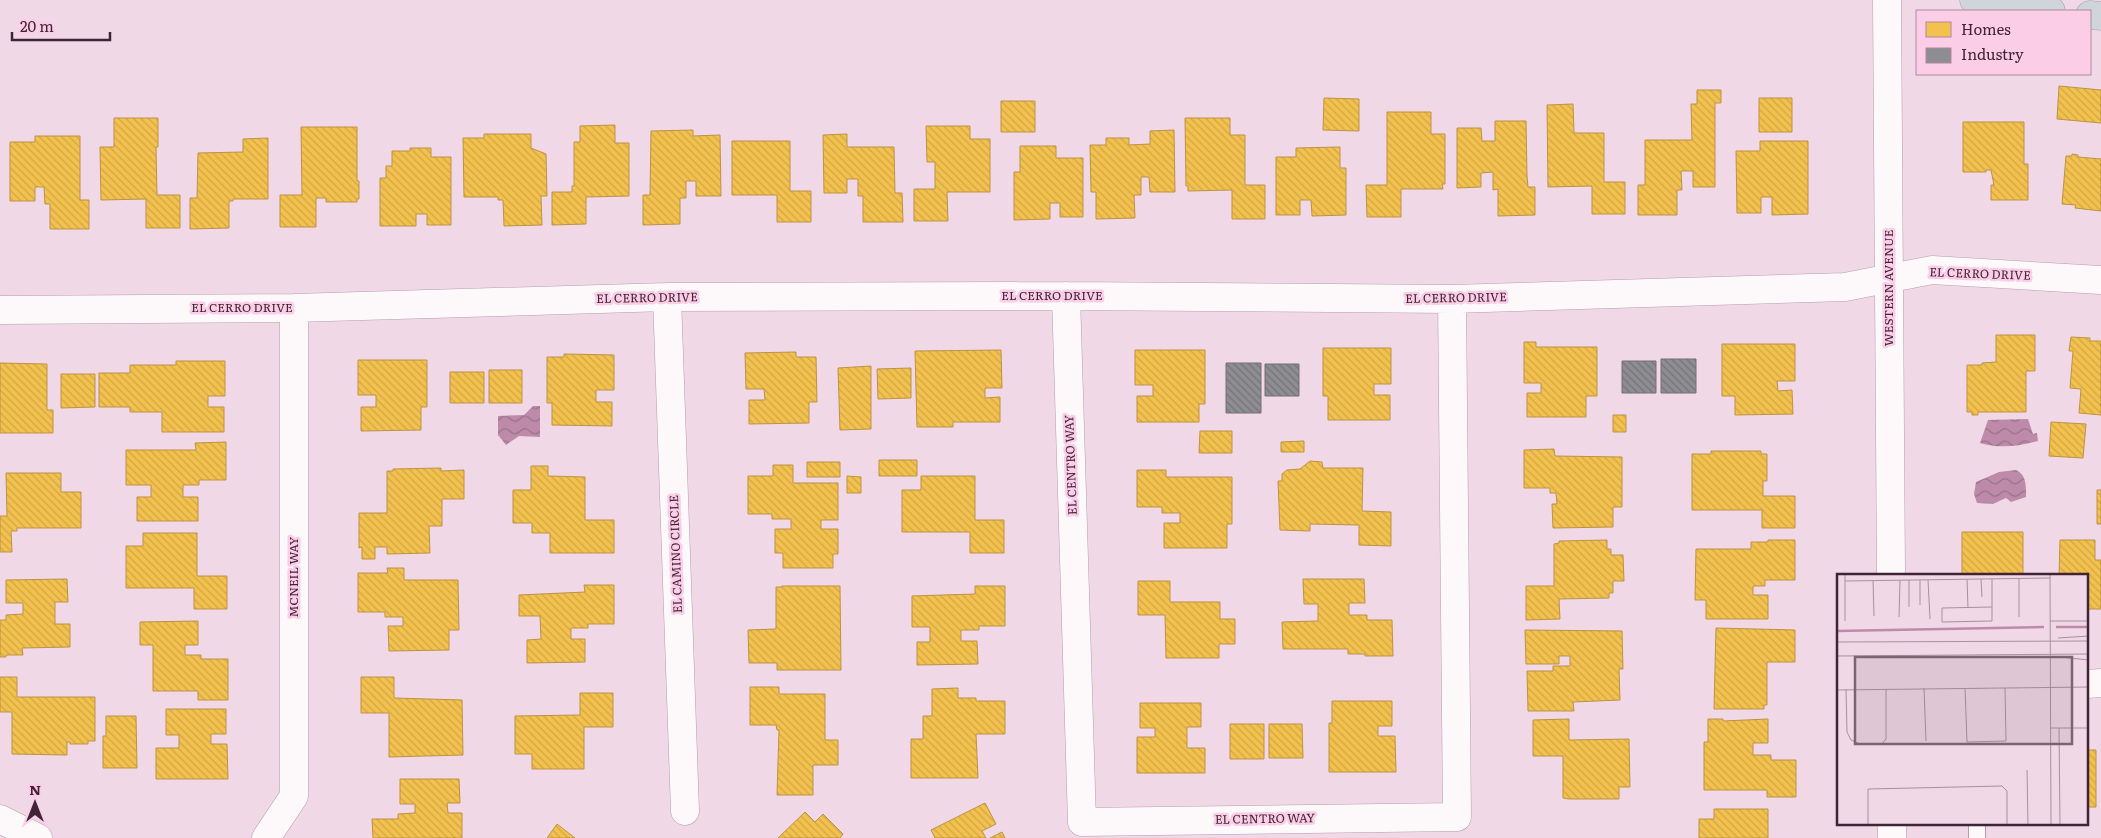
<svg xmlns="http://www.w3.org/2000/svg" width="2101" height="838" font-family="Literata,serif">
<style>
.water{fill:url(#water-waves)}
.homes{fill:url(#homes-back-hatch);stroke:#bd9246}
.industry{fill:url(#industry-back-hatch);stroke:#766e76}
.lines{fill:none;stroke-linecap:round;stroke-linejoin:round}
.service-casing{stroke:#b59dab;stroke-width:18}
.minor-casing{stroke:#b59dab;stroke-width:29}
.secondary-casing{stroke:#b59dab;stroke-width:29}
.motorway-casing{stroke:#a2a0ab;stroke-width:29}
.service{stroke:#fdf9fb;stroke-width:16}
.minor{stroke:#fdf9fb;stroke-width:28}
.secondary{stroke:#fdf9fb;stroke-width:28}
.motorway{stroke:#cfd5da;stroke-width:28}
.labels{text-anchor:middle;stroke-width:5;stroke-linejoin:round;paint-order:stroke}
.street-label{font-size:12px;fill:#402435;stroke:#fbcde7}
.inset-river{fill:none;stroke:#bd8ba9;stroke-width:2.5}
.inset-road{fill:none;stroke:#aa909f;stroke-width:1}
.view{fill:#7e6373;fill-opacity:0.15;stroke:#7e6373;stroke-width:2.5}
.inset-edge{fill:none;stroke:#402435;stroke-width:2.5}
</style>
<defs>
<pattern id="water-waves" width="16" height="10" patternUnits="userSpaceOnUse" patternTransform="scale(1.25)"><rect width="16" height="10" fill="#bd8ba9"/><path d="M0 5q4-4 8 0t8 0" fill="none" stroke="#9b718a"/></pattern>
<pattern id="homes-back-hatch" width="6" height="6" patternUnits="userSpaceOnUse" patternTransform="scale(1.25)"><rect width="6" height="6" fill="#f2c14e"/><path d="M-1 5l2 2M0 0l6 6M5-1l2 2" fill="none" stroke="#d1a645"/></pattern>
<pattern id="industry-back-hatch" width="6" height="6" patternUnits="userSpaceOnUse" patternTransform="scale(1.25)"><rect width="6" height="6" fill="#8d8d92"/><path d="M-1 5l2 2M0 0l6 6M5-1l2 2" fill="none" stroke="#757378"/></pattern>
</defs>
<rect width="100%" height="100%" fill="#f0d8e6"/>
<path class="water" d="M533,406H540V437L519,436L506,445L498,435V416L524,415Z
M2028,419L2033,434L2037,433L2038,441C2018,446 2000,449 1980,443L1988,420Z
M2016,470C2027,475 2026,487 2026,497L2011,502L2006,498L1993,504L1977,503L1974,494L1976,482L1999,472Z"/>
<path class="homes" d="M2059,86L2101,90V123L2057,119Z
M1697,90H1721V103H1715V187H1693V171H1681L1682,190H1677V215H1638V185H1645V140H1692L1691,104H1697Z
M1324,98L1359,99V131L1323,130Z
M1759,98H1792V132H1759Z
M1001,101H1035V132H1001Z
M1573,104L1574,133H1604V182H1625V214H1592V186L1548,187L1547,105Z
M1387,112H1431V134H1445V184H1442L1443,189H1401V217H1367L1366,185H1387Z
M114,118H158V147H156L157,195H180V228H146V199L101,200L100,147H114Z
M1185,118H1230V135H1245V185H1265V219H1232V190L1188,191V186H1186Z
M1495,121H1526L1527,176L1528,187H1535V215L1498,216V189L1493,190V172L1481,173V187L1457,188V128H1481L1482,141H1495Z
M1963,122H2024V164H2028V200H1991V185H1994L1991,170H1986V172H1963Z
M615,125V143H629V196L586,197V224L552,225V192H572V186H574V142H580V126Z
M926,126H970V139H990V192H947L948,221H914V189H935V162H927Z
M301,127H357V181H359V199H357V202H326V198H316V227H280V195H302Z
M693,130V136L720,135L721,196H696V181H686V198H680V224L643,225V195H650L651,131Z
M1174,130L1175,192H1150L1149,177H1141V195H1134L1135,218L1096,219V192H1091L1090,145H1106V138H1129V145L1150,144V131Z
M484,134H531V148L546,154L547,196H541L542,225L504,226L503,200H498V197H464L463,138H484Z
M847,134V147H894L895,193H902L903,222H863V196H858V179H847V193H824L823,135Z
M35,136H80V200H89V229H50V204H45L44,187H35V201H10V142H35Z
M268,138V199H233V201H229V228L190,229V198H197L198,153L243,152V139Z
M732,141H790V191H811V222H777V195H732Z
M1760,141H1808V214L1772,215V197H1761V213H1737L1736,151H1760Z
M1020,146H1056V158H1083V217H1060V203H1050V219L1014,220V172H1020Z
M1340,147V168H1346V215L1312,216L1311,200H1300V215H1276V157H1296V148Z
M410,148H431V157H451V225H427V214H416V226H380V178H386V166H392V151H410Z
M2072,154L2078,155V157L2101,159V211L2075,208L2076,205L2062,204L2066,156H2072Z
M1996,335H2035V371H2026V412H1978V415H1972V412H1967V365H1982V363L1996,362Z
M2071,337L2090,338V341H2101V415L2079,413L2081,389L2070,388L2073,351H2069Z
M1524,342H1536V347H1597V396H1586V417H1527V393H1541V383H1524Z
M1722,344H1795V381H1777L1778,391L1792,390L1793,414L1735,415V396H1722Z
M1323,348H1391V384H1374V395H1390V420H1328V396H1323Z
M1001,350L1002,388H985V398L1000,397V422H953V427H917L915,351Z
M1135,350H1205V404H1199V422H1137V396H1153V385H1135Z
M796,352V357H816L817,402H809V423L749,424V400H765L764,389H746L745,353Z
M564,354L614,355V390H596V402H612V426L552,425V403H547V357H564Z
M358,360H427V407H421V430L361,431V407H376V395H358Z
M176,361H225V396H208V407H224V432H162V412H130V407H99V373H130V365H176Z
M0,363L47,364V410H53V433H0Z
M871,366V429L840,430L838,368Z
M911,368V398L878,399L877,369Z
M489,370H522V403H489Z
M450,372H484V403H450Z
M61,374H95V407L61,408Z
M1613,415H1626V432H1613Z
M2051,422L2086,424L2083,458L2049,456Z
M1200,431H1232V453H1199Z
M1304,441V452H1281V442Z
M226,442V480H199V485H183V497H198V521H137V497H151V485H126V450H196L195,443Z
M1554,449L1555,456L1622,457V507H1613V527L1553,528L1552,504H1557L1556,493H1550V488H1524V450Z
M1711,451H1761V454H1767V481H1763V496H1795V528H1762V510H1692V454H1711Z
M879,460H917V476H879Z
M1310,461L1322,462L1323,468H1363L1362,511L1391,512V546L1359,545V525L1310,524V531L1280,530L1278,481H1282V474L1287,470L1300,469Z
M807,462H840V477H807Z
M773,465H793V483H838V520H821V529H838V554H833V568H783V553H775V529H791V519H772V514H748V476H773Z
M531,466H548V476L585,477V520H614V553H550V533H532V523H513V490H531Z
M441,468V471L464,470V499H442V526H429L430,553L387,554V547H375V559H362V547L359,548V513H387V471H393V469Z
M1137,470H1166V477H1232V524H1227V548H1164V523H1180V513H1162V507H1137Z
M6,473H61V492H81V528H17V531H11L12,552H0V516H7Z
M847,476L861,477V493H847Z
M921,476H975V520H1004V553H970V532H902V490H921Z
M2097,490H2101V524H2097Z
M1962,532H2023V574H2029V576H1962Z
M143,533H197V576H227V609H194V588H126V546H143Z
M1607,540V549H1611V555H1623L1624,581H1613V593H1609V598L1559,599L1560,619L1526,620V586H1554V544L1559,543V541Z
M1768,540H1795V580H1765V586H1753V595H1768V619H1706V600H1695L1696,549H1751V542H1768Z
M2060,540H2095V560H2101V609H2087V576H2059Z
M387,568H404V580H458L459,630H449V650L389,651L388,626H403V617H385V612H358V573H388Z
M67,579L68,602H55V624H70V647L22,648L23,655H6V657H0V620H6V615L23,614V603H6V580Z
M1303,579H1364L1365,603H1349V615H1367V620H1392L1393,656H1365V654H1348V649H1283L1282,622L1318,621V604H1304Z
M1138,581H1170V602H1220V619H1235V644H1219V658H1166L1165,615H1138Z
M584,585H614V624H588V628H571V639H585V662L527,663V640L541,639L540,616H519V595L585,592Z
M782,586H840L841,670H777V663H749L748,630L776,629V587H782Z
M975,586H1005V626H979V630H961V641H977L978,664L917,665V642H930V627H912V596L975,594Z
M198,621V645H185V655H201V659H228V700H198V691H153V645H140V622Z
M1716,628L1795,630V662H1767V705H1764V709H1714Z
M1525,630L1622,631L1623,669H1619L1620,700L1573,702L1574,711H1528L1527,671H1553V666H1570V656H1559V664H1526Z
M0,677H17V697H95V741H88V744H70V742H67V755L12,754V712H0Z
M361,677H394V698L462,700L463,755L389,757V713H361Z
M750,687H779V694H825V740H838V765H813V795H777L779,730H777L776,725H750Z
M958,688V698H976V701H1005V734H976L978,778H911V739H923V716H932V689Z
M580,693H613V727H584V769H532V754H515V716L580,715Z
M1332,701H1392V726H1378V736H1395L1396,772H1329V723H1332Z
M1140,703H1201V727H1187V748H1205V773H1137V737H1155V728H1140Z
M166,709H226V734H211V744H227L228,779H156V748H179V735H166Z
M106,716H136L137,768H103V736H106Z
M1569,719V740L1629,739L1630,787H1619V799H1569L1563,798V756H1533V720Z
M1708,719H1723V721L1768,719V743H1753V755H1771V760H1796V797H1767V790H1704V742H1708Z
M1230,724H1264V759H1230Z
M1269,724H1302L1303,758H1269Z
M2087,750H2096V807H2087Z
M400,779H459L460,803H447L448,813H462V838H373L372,819H398V814L415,813V804H400Z
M985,803L996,824L982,831L986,838H935L931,830Z
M1714,809H1768V838H1699V819H1714Z
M805,812L815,822L823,814L843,834L840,838H778Z
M557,824L575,838H547Z
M1002,832L1005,838H990Z"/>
<path class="industry" d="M1661,359H1696V393H1661Z
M1622,361H1656V393H1622Z
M1226,363H1261V413H1226Z
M1265,364H1299V396H1265Z"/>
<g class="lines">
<defs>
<path id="service" d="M1977,824V838"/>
<path id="minor" d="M1066,296L1082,822L1457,817L1452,299
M667,297L685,811
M0,310L294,308L667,297L1066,296L1452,299L1845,287L1932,270L2101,280
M2087,684L2101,683
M0,819L38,838
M266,838L294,796V308"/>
<path id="secondary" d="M1887,0L1891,576
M1892,824V838"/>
<path id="motorway" d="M1974,0L1986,5L2051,11
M2090,15L2101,16"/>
</defs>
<use href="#service" class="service-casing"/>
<use href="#minor" class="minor-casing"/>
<use href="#secondary" class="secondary-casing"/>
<use href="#motorway" class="motorway-casing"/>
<use href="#service" class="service"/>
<use href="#minor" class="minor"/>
<use href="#secondary" class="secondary"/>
<use href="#motorway" class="motorway"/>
</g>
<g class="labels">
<g class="street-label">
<text transform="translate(1980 274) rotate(2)" y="4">EL CERRO DRIVE</text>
<text transform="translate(1889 288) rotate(-90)" y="4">WESTERN AVENUE</text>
<text x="1052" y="300">EL CERRO DRIVE</text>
<text transform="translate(647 298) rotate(-1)" y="4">EL CERRO DRIVE</text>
<text transform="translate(1456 298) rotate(-1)" y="4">EL CERRO DRIVE</text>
<text x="242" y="312">EL CERRO DRIVE</text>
<text transform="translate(1071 465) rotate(-92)" y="4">EL CENTRO WAY</text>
<text transform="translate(676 554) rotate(-92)" y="4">EL CAMINO CIRCLE</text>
<text transform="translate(294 577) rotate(-90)" y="4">MCNEIL WAY</text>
<text transform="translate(1265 819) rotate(-1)" y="4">EL CENTRO WAY</text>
</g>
</g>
<g transform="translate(1837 574)">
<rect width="251" height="251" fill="#f0d8e6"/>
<path class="inset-river" d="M219,53H252M0,57L207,53"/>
<path class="inset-road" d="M8,0V47M213,0L214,251M130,5L131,34M144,5L145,23M36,6L37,42M72,6V33M83,6V31M91,6L93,45M8,7L213,4M155,33L105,34V48L155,47V5M62,43L63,6M182,43V5M213,47H252M221,64L252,62M0,68L252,67M0,82L252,80M222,83L252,86M87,114L89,167M128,114L130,168L169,167L168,114M9,115L10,158L14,166L23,170H45L49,165V115M0,116L252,113M214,154H252M222,154L223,251M190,196L191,251M31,215L165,212L170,217V251M31,251V215"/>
<path class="view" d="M18,83H235V170H18Z"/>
<rect width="251" height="251" class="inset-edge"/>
</g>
<rect x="1916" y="10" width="175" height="65" fill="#fbcde7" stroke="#b089a0"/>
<rect x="1926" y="22" width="25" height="15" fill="#f2c14e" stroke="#b089a0"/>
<text x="1961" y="35" font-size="15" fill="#402435">Homes</text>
<rect x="1926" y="48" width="25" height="15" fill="#8d8d92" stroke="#b089a0"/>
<text x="1961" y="60" font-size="15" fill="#402435">Industry</text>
<g transform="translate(35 803)" stroke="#fbcde7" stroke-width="4" paint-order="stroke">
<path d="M0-4L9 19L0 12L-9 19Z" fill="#402435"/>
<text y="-8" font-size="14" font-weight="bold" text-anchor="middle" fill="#402435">N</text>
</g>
<path d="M12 32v8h98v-8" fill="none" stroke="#402435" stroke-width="2.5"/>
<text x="20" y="32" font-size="15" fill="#402435" stroke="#fbcde7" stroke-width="4" paint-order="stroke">20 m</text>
</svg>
